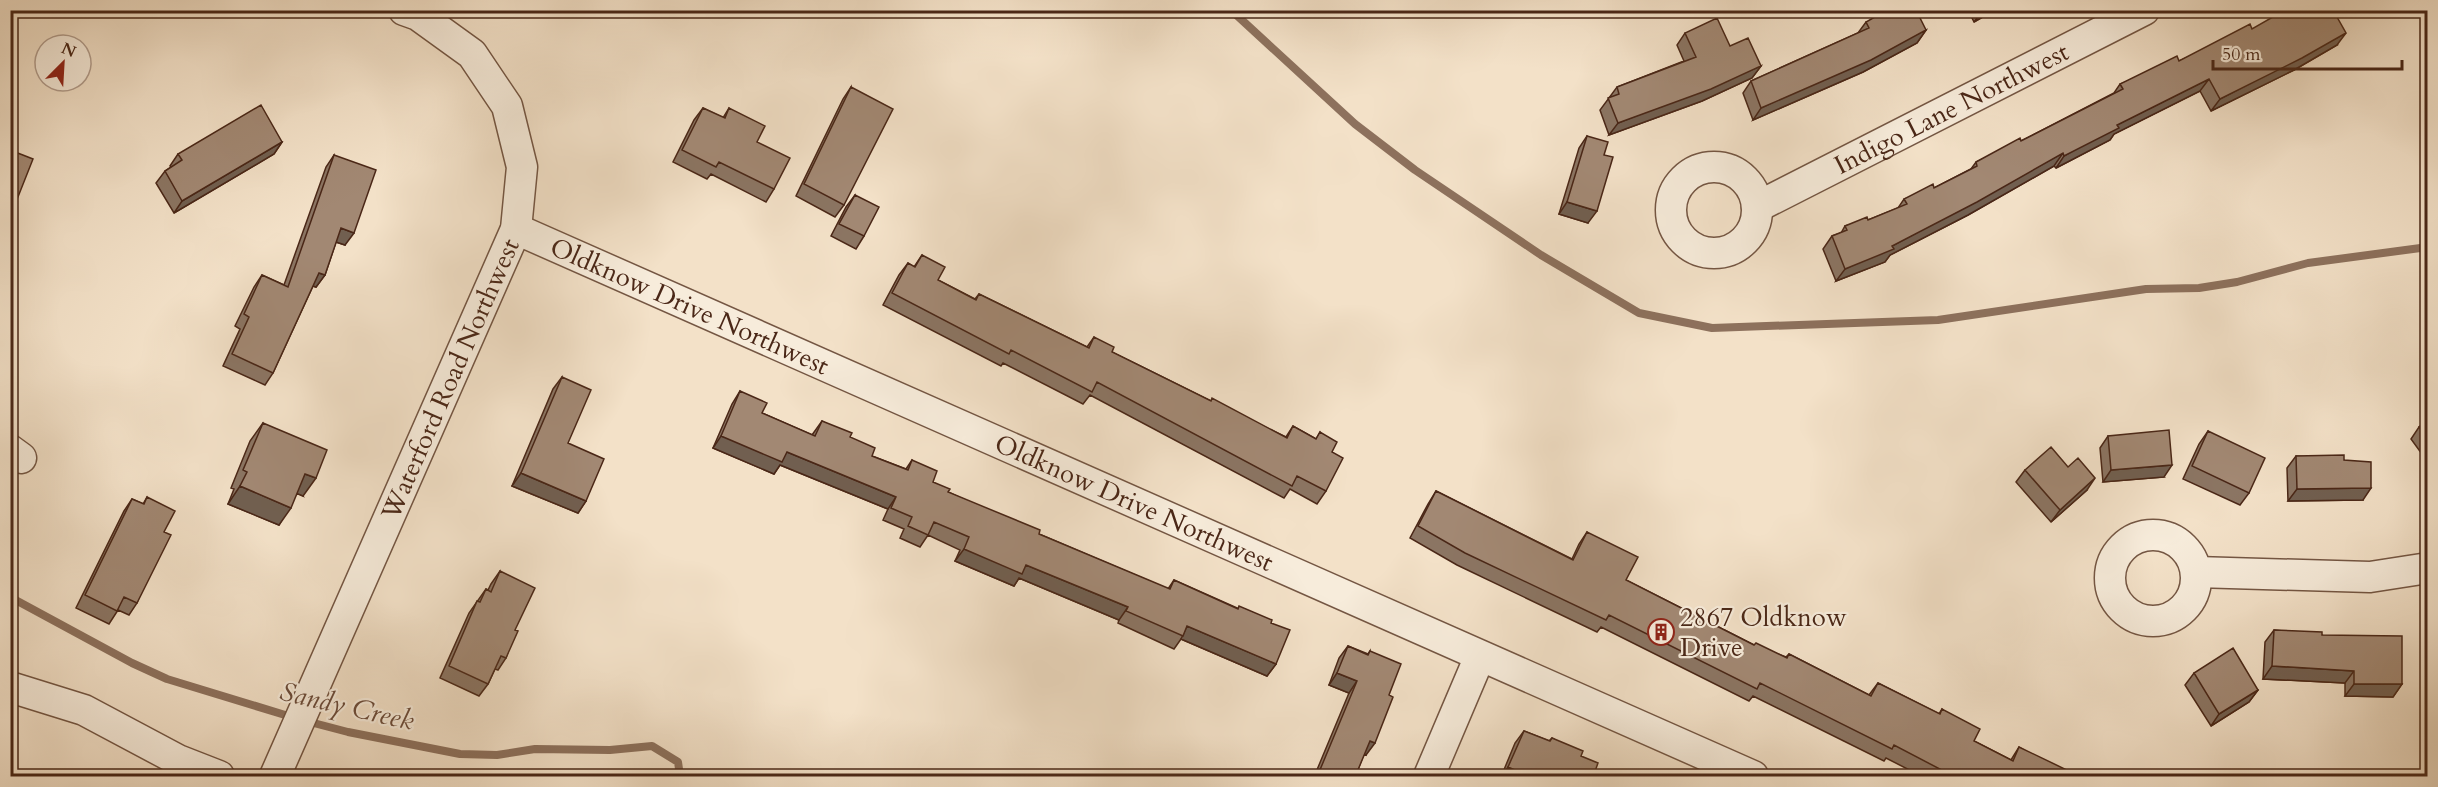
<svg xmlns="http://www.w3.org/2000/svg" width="2438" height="787" font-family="Cardo,serif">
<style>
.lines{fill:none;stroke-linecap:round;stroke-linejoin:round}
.stream{stroke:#8d715d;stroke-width:8}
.minor-casing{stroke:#745643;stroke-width:33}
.minor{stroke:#f7ecdb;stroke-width:30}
.wall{fill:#8b7563;stroke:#4a2717;stroke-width:1.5}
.shaded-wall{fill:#715f50;stroke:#4a2717;stroke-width:1.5}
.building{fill:#a28873;stroke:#4a2717;stroke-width:1.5}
.labels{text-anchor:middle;stroke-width:4.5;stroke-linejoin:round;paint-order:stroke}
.street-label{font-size:26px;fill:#4a2717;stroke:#f7ecdb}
.poi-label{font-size:26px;fill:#4a2717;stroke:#f7ecdb;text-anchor:start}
.water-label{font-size:27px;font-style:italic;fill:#6c4c3a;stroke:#f7ecdb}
</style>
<rect width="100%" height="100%" fill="#f3e1c8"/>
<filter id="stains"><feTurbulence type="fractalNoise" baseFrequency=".00333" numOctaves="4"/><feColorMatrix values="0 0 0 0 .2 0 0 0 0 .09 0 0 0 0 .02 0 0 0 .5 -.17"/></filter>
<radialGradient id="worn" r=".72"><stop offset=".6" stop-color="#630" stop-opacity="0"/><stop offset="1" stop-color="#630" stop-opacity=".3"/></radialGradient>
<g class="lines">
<path class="stream" d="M1231,10L1355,124L1415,170L1541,255L1639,313L1712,328L1938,320L2146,289L2199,288L2237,282L2308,263L2428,247
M10,597L132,663L167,679L295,718
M306,721L348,732L460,754L497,755L535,749L610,750L652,746L678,762L680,776"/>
<defs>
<g id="minor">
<circle cx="1714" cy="210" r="43"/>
<path id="s1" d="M1757,207L2144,10"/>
<path id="s2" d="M516,229L1753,776"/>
<path d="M10,450L21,458"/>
<circle cx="2153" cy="578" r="43"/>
<path d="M2196,572L2370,577L2428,568"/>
<path d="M10,687L84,710L178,760L219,776"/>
<path id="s3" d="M275,776L516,229L522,167L507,106L472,54L418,15L404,10"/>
<path d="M1429,776L1480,656"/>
</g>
</defs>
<use href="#minor" class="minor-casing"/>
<use href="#minor" class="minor"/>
</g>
<path class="wall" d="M1968,10H1995L1974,22Z
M2359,10H2369L2363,15Z
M1866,22L1926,30L1917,43L1863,72L1753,120L1743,93L1751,81L1858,33Z
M2252,29L2337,45L2294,70L2211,111L2200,91L2114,134L2110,140L2056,168L2054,166L1968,215L1890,255L1885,262L1836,281L1823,249L1832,236L1841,233L1845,226L1868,220L1898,208L1904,199L1934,188L1971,169L1976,162L2021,141L2114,93L2120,84L2179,61Z
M1685,33L1730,46L1761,66L1752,78L1702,101L1609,135L1600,110L1617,87L1684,61L1677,45Z
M851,87L844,205L835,217L796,196L843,99Z
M703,108L723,118L729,108L757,142L774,189L766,202L711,174L707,179L673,162L694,120Z
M1587,136L1604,155L1588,223L1559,214L1579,148Z
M282,142L274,154L174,213L156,183L165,171L171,167L170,166L178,154Z
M334,155L345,245L336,242L325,275L316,287L313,286L273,373L265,385L223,366L240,329L235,326L254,287L262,275L284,285L326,167Z
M855,195L864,236L856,249L831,236L846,207Z
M922,255L938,280L975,299L979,294L1087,347L1094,337L1112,352L1211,401L1286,437L1293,426L1316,439L1320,432L1332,452L1326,491L1317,504L1290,489L1284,498L1090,395L1083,404L1003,363L1001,366L883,305L899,275L908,263L914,267Z
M562,377L568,443L586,501L578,513L512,486L553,389Z
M740,391L762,413L812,435L822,421L850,437L872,456L906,469L912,460L933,482L948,492L1039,534L1168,589L1174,580L1271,623L1276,664L1267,676L1181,639L1174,649L1118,623L1119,620L1019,578L1014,586L955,561L960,550L928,535L920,547L900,538L904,529L883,520L888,509L780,465L774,474L713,448L732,404Z
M2427,421V461L2411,439L2419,427Z
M263,423L303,496L297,493L279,525L228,504L234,489L231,488L250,441Z
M2208,431L2249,493L2240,505L2183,479L2199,444Z
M2108,436L2164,477L2103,482L2100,448Z
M2296,456L2344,460L2363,500L2288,501L2287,468Z
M2025,470L2087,490L2051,522L2016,482Z
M1436,491L1572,559L1579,544L1587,532L1626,580L1754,645L1786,657L1789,654L1869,695L1878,683L1939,714L1942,709L1974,741L2011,760L2019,747L2069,777H1923L1886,758L1884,761L1753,696L1749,701L1601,627L1597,632L1457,565L1410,538L1428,504Z
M147,497L164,532L137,603L129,615L118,610L109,624L76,608L124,511L132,499L143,504Z
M500,571L515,630L506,658L498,670L495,669L488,684L479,696L440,678L469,613L486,589L488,590L491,584Z
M2274,630L2322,635L2402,684L2393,697L2345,696V683L2263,679L2265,642Z
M1348,646L1368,654L1370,651L1366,755L1364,754L1355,777H1314L1349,693L1329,685L1339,658Z
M2194,673L2258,690L2249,702L2211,726L2185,685Z
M1524,731L1549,741L1552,738L1581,756L1593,777H1501L1515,743Z"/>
<path class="shaded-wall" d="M1983,10H1995L1974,22Z
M1926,30L1917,43L1863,72L1753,120L1761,108Z
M2346,33L2337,45L2294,70L2211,111L2220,99Z
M1761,66L1752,78L1702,101L1609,135L1618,123Z
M2209,79L2200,91L2114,134L2110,140L2056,168L2064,156L2117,125Z
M282,142L274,154L174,213L182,201Z
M2063,153L2054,166L1968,215L1890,255L1885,262L1836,281L1845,269L1892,246Z
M1567,202L1597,211L1588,223L1559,214Z
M341,228L354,233L345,245L333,241Z
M319,273L325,275L316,287L310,285Z
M721,436L787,452L896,497L888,509L780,465L774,474L713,448Z
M2172,465L2164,477L2103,482L2111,470Z
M521,473L586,501L578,513L512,486Z
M305,474L316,478L303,496L293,492Z
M2095,478L2087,490L2051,522L2060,510Z
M240,486L291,508L279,525L228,504Z
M2371,488L2363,500L2288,501L2297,489Z
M964,549L1026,565L1128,607L1119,620L1019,578L1014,586L955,561Z
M1187,626L1276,664L1267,676L1181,639Z
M2272,666L2354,671L2345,683L2263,679Z
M1337,673L1357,681L1349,693L1329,685Z
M2354,684H2402L2393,697L2345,696Z
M2258,690L2249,702L2211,726L2219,714Z
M1370,741L1375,743L1366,755L1361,753Z
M1508,767L1530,777H1502Z"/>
<path class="building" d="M1887,10H1916L1926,30L1871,60L1761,108L1751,81L1869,28L1866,22Z
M2285,10H2333L2346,33L2302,58L2220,99L2209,79L2117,125L2119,128L2064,156L2063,153L1977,202L1892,246L1894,249L1845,269L1832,236L1847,230L1845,226L1867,217L1868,220L1907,204L1904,199L1933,184L1934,188L1977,166L1976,162L2020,138L2021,141L2123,89L2120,84L2177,56L2179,61L2250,24L2252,29Z
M1717,18L1730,46L1748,38L1761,66L1711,89L1618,123L1608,98L1619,94L1617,87L1696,57L1685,33Z
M851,87L893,109L844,205L804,184Z
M261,105L282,142L182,201L165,171L182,160L178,154Z
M703,108L725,118L729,108L765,126L757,142L790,158L774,189L719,162L716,167L682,150Z
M1587,136L1608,142L1604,155L1613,157L1597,211L1567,202Z
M10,150L33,159L12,212L10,211Z
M334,155L376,170L354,233L341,228L325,275L319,273L273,373L232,354L249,317L244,314L262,275L288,287Z
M855,195L879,207L864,236L839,224Z
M922,255L945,267L938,280L976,300L979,294L1089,348L1094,337L1114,347L1112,352L1211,401L1212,398L1287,438L1293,426L1316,439L1320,432L1337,442L1332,452L1343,458L1326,491L1297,476L1292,486L1097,382L1092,392L1011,350L1009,354L892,293L908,263L915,267Z
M562,377L591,390L568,443L604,459L586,501L521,473Z
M740,391L767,403L762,413L815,436L822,421L852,433L850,437L875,448L872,456L908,470L912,460L937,471L933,482L950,489L948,492L1040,530L1039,534L1170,589L1174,580L1238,609L1239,606L1272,620L1271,623L1290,630L1276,664L1187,626L1183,636L1126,611L1128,607L1026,565L1022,574L964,549L969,537L934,522L928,535L908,526L912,517L891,508L896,497L787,452L782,462L721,436Z
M2427,421V438L2419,427Z
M263,423L327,450L316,478L305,474L291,508L240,486L247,472L243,470Z
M2169,430L2172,465L2111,470L2108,436Z
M2208,431L2265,458L2249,493L2192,466Z
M2051,447L2068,467L2078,458L2095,478L2060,510L2025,470Z
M2344,455V460L2371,462V488L2297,489L2296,456Z
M1436,491L1573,560L1587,532L1638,557L1626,580L1754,645L1756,643L1787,658L1789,654L1871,696L1878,683L1940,714L1942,709L1980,729L1974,741L2013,761L2019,747L2071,772L2069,777H1977L1970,773L1968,777H1955L1894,745L1892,749L1760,683L1757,689L1609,615L1606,620L1465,553L1418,526Z
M147,497L175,511L164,532L171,535L137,603L124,597L117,611L85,595L132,499L144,504Z
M500,571L535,588L515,630L518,631L506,658L501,656L488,684L449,666L477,601L480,602L486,589L491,592Z
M2274,630L2322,632V635L2402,636V684H2354V671L2272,666Z
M1348,646L1368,655L1370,651L1401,664L1389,695L1393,697L1375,743L1370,741L1355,777H1317L1357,681L1337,673Z
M2233,648L2258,690L2219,714L2194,673Z
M1524,731L1550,741L1552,738L1583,751L1581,756L1598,763L1593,777H1530L1508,767Z"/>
<defs>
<symbol id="building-ring" viewBox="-11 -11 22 22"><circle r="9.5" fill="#f7ecdb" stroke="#8f2418" stroke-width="1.5"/><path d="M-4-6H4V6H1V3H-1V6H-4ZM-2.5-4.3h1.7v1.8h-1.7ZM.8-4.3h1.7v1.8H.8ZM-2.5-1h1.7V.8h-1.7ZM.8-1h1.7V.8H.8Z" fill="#8f2418"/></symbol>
</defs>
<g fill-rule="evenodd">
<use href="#building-ring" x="1646" y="617" width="30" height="30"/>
</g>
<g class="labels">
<g class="street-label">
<text dy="9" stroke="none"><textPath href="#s1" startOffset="218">Indigo Lane Northwest</textPath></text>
<text dy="9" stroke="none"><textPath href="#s2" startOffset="190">Oldknow Drive Northwest</textPath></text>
<text dy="9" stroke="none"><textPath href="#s3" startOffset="434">Waterford Road Northwest</textPath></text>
<text dy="9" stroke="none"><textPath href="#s2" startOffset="676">Oldknow Drive Northwest</textPath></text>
</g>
<g class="poi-label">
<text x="1680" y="626">2867 Oldknow<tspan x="1680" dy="30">Drive</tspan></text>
</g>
<g class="water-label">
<text transform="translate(347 706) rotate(13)" y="9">Sandy Creek</text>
</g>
</g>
<rect width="2438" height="787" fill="none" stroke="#f3e1c8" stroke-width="36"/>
<rect x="12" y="12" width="2414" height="763" fill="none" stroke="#4a2717" stroke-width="3"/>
<rect x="18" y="18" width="2402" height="751" fill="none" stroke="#4a2717" stroke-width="1.5"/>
<g transform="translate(63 63) rotate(24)"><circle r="28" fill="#f7ecdb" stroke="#b29d8d" stroke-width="1.5"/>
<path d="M0-4.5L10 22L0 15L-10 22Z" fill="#8f2418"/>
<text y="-9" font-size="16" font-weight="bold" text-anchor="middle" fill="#4a2717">N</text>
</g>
<path d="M2213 60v9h189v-9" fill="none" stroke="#4a2717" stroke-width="3"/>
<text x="2222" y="60" font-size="18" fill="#4a2717" stroke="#f7ecdb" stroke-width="4.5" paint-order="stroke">50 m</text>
<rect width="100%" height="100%" filter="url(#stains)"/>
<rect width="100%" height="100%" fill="url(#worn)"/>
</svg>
